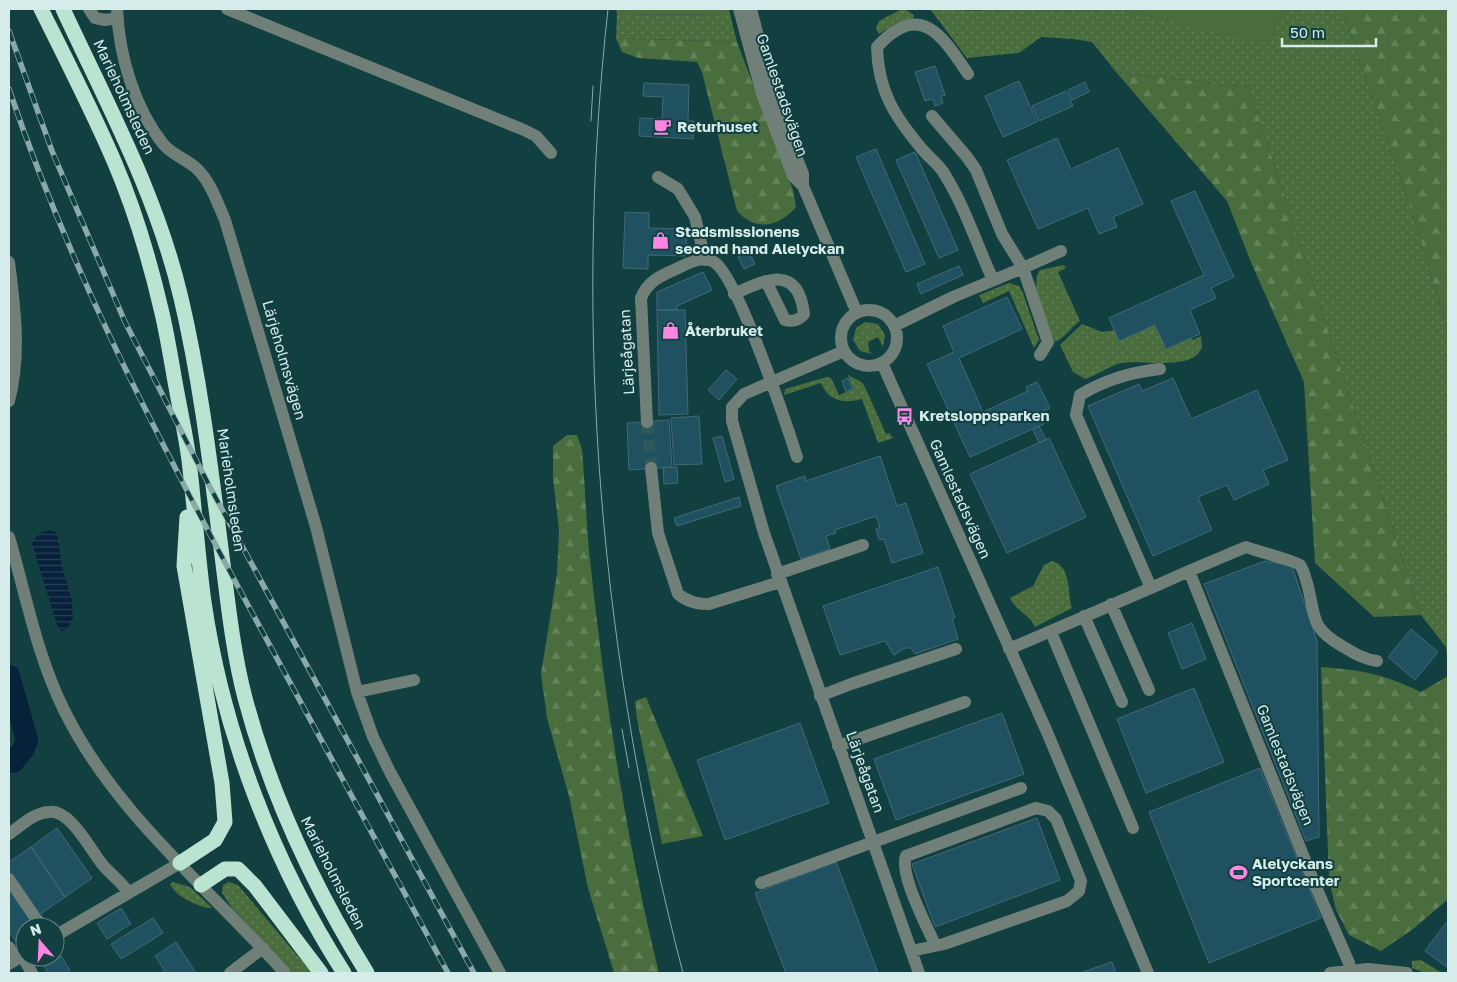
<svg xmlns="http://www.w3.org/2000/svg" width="1457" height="982" font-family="'Golos Text',sans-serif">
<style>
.grass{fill:url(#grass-dots)}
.forest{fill:url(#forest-firs)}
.green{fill:#4a6d3d}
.water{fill:url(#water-rules)}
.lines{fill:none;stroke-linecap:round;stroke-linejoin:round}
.river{stroke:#07213b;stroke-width:22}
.building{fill:#205161;stroke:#436977}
.minor-tunnel{stroke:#2f5959;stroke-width:12;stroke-dasharray:12 6;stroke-linecap:butt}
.minor{stroke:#708078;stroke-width:12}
.highway{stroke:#bbe3d1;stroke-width:15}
.tram{stroke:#8aaaa9;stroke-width:1}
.rail-casing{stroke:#8aaaa9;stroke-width:5.5}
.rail{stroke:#123f3f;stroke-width:4;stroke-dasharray:11;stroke-linecap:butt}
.labels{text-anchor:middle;stroke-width:4;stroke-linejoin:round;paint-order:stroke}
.street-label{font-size:15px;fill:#d5eceb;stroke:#123f3f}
.poi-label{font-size:15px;font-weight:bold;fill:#d5eceb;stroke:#123f3f;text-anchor:start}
</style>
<defs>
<pattern id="grass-dots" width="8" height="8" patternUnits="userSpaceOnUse" patternTransform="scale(1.25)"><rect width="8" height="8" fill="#4a6d3d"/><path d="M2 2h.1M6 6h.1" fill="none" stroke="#638259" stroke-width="1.8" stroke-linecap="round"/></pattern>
<pattern id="forest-firs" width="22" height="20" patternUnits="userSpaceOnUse" patternTransform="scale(1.25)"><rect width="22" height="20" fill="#4a6d3d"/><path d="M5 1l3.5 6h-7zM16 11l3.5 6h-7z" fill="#638259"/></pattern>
<pattern id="water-rules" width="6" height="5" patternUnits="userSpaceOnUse" patternTransform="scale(1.25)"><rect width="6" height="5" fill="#07213b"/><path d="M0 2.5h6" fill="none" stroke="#2a4158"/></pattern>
</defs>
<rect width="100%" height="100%" fill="#123f3f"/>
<path class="grass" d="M930,9L1011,12L1125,11L1268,43L1285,9H1342L1413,215L1448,332V676L1446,647L1421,615L1249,87L1116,72L1092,42L1073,39L1041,37L1019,53L967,58Z
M900,10H906L914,15L913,19L895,24L879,34L876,29L879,21Z
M730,14L737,42L616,38L617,15Z
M1064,265L1066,268L1058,272L1080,321C1070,328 1066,337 1055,342C1048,324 1028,286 1040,270Z
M1009,283L1019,286L1023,293L1039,340L1034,348L1009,291L983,303L979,295Z
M865,322L878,324L885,335L883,347L878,337L868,342L869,351L872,354L860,351L853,340L856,328Z
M1082,324L1102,332L1155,325L1166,349L1191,338L1193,340L1201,336L1202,347C1194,372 1142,359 1121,363C1109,366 1098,375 1085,379L1073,372L1060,345Z
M848,375L860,381L864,385L886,434L889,433L893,438L878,443L862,399C844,404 828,401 821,383L784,395L785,389L827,377L831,378L839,395L853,389Z
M1052,561C1072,566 1067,593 1072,608L1035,627C1029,614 1016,611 1010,598L1033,586L1044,565Z
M173,882L190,887L212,908C199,908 175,896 170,884Z
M229,882L238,885L244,892L312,973H293L232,908L222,893L223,885Z
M1421,960L1442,973H1425L1412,968V961Z"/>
<path class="forest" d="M616,9H729L730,14L617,15Z
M945,9H1123L1125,11L1011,12Z
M1342,9H1448V332L1413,215Z
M616,38L737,42L793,190L796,207C778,228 755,231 737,211L702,72L697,62L638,58L622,52Z
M1116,72L1249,87L1421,615L1374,617L1315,563L1304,382L1250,260L1227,201Z
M567,435H577L582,449C585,483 586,517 589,551C604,693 625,835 659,973H614L588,888L569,796L547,718L541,674L557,574L559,530L553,478V446Z
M1321,667C1363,670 1383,674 1421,692L1448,676V902L1446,901L1413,929L1381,951L1349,935L1336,910L1329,880Z
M646,697L703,836L662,844L637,719L635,701Z"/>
<path class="green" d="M1123,9H1285L1268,44L1125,11Z"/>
<path class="water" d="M50,530L57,533L62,566L72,601L73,618L67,629L61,631L58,628L32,544L38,534Z"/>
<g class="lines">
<path class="river" d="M9,676L27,740L23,750L13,762"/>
</g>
<path class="building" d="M935,66L945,95L941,96L943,103L935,106L933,99L925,101L915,72Z
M1019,81L1037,122L1003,137L985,96Z
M1085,82L1089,92L1072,100L1068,90Z
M644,83L689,85L688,121H694L693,139L639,136L640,118L662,119L663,97L643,96Z
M1066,91L1073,106L1039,121L1032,106Z
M1057,138L1071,169L1118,148L1143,204L1113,217L1117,227L1099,234L1088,208L1038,229L1007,160Z
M876,149L925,264L906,272L856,157Z
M915,152L958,250L939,258L896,160Z
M1195,191L1234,277L1211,288L1216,298L1190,310L1200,334L1166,349L1155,325L1119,341L1109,318L1204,275L1171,201Z
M625,212L649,213V228L687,229L686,256L648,255V269L623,268Z
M749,252L755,264L744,269L738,257Z
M959,266L963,275L921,294L917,284Z
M703,272L712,290L677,306V310H657V292Z
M1007,297L1022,329L959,358L983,412L1028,391L1026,387L1037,382L1050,408L1039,413L1044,424L970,457L927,364L954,352L943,326Z
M657,310H685L688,414L659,415Z
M726,370L737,379L719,400L708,390Z
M848,378L853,389L846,392L842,381Z
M1173,378L1191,419L1257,390L1288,460L1263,470L1269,484L1234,500L1227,485L1198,497L1212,530L1153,556L1088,406L1139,384L1142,391Z
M699,416L702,464L674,465L671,418Z
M669,420L672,467L629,470L627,423Z
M1039,426L1046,440L1039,443L1033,429Z
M722,436L734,479L725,482L713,438Z
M1049,438L1086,517L1007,553L970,474Z
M880,456L897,506L906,503L923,553L892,563L884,539L879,540L876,529L880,527L876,516L835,530L836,533L826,536L830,549L801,559L776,486L805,476L806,481Z
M677,467L678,483L664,484L663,468Z
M739,497L741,506L677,526L674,518Z
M1265,561L1292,566L1317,641L1319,837L1306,841L1204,584Z
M938,567L955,618L952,619L958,639L915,654L911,648H905L894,655L885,641L840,655L823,606Z
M1192,623L1206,659L1182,669L1168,633Z
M1411,629L1438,652L1415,680L1388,657Z
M1194,688L1224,762L1146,793L1117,719Z
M1002,713L1024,774L896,820L874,759Z
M800,723L829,803L725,840L697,760Z
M1260,768L1321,918L1209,963L1149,812Z
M1037,818L1060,880L935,927L912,864Z
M57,828L92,878L65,897L31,847Z
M31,847L65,897L39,915L9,872V862Z
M836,862L878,973H786L755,893Z
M9,887L35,927H25V937L17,943L9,931Z
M121,908L131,924L107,939L97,923Z
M153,918L163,933L121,959L111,944Z
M1446,923L1448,924V968L1425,951Z
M176,942L196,973H166L155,956Z
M61,956L70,970L66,973H48L44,966Z
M1112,962L1116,973H1080Z"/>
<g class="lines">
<path class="minor-tunnel" d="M647,422L651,468"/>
<path class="minor" d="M89,9L95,18L105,20L117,18
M117,9C119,55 134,108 164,145C172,154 185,159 195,167C210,180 217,202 225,220L316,527L357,692L414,680
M227,9L524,130L536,136L551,153
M739,9L762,94L793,176L803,186L857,313
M751,9L775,102L803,174V186
M968,74C942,35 920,0 877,47C878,91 895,117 922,149C929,158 940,165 945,175C965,207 977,245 993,280
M658,177L678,189L695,217L705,260
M9,262C15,308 21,356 9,401
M734,294C765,280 798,263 804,314C800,320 792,322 785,320L766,281
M841 338a28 28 0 1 1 56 0a28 28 0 1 1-56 0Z
M894,326L953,297L1023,268L1002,234L976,170L967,157L932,116
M844,351L744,394L732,407V421L764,533L919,973
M1040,355L1048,342L1023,268L1061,251
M882,363L1047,732L1148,973
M647,422L641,298C648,280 663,275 678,268C689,263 703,255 714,262C737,275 787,426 797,457
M651,468L658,533L678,594C688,602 697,604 709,604L780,582
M9,537C26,595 37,656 64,710C115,814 209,888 285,973
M1189,571L1246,547C1256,551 1296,561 1300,565C1304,570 1305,578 1307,583C1316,616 1309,627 1342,646C1354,653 1363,659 1377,661
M777,574L863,545
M1151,588L1189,571L1315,885L1349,963L1350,971
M1111,604L1149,690
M1084,616L1122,702
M1051,632L1133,828
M1009,649L1151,588L1076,415L1080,395C1103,381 1132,372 1160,369
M357,692L373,737L390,772L500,973
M820,696L851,684L956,649
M838,746L965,702
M9,834C21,826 33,813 49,812C70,809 90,849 102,864C110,874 121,881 128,892
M9,879L36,919L45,927
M761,883L1021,788
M55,936L180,863
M9,947L16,959
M911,951L944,944L1067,901L1079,891L1081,881L1056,819L1048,811L1036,808L906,856C899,874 927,926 935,945
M22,956L32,973
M9,964L25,954
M230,973L263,948
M1330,973L1368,969L1407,973"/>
<path class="highway" d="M41,9C66,59 92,110 114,161C135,210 150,261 162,313C169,343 173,373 179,403C183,425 188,447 190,469C195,513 198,558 204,602C223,732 273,862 344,973
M63,9C107,104 157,195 181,298C201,383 211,470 222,556C228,603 233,652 245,698C271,796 314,887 367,973
M180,863L215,840L225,822L222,783L184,566L187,517
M201,885L225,869H238L255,886L321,973"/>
<path class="tram" d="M608,9C572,333 601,658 683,973
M591,121L593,86
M622,729L629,768"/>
<defs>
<path id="rail" d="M9,31L52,151L125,322L211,489L474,973
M9,89C70,270 158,439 249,607C315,729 382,851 448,973"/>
</defs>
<use href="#rail" class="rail-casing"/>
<use href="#rail" class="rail"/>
</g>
<defs>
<symbol id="cafe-bare" viewBox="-9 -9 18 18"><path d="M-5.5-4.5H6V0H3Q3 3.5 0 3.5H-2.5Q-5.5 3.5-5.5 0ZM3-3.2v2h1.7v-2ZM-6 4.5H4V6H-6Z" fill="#fd86e2" stroke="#123f3f" stroke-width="2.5" paint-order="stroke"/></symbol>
<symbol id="shop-bare" viewBox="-9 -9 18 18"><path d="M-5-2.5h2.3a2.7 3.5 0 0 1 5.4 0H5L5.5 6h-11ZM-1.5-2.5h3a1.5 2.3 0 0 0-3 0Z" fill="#fd86e2" stroke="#123f3f" stroke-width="2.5" paint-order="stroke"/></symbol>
<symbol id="bus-bare" viewBox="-9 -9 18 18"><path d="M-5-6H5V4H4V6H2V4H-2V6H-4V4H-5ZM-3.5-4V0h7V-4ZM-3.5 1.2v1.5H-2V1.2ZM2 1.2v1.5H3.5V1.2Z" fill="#fd86e2" stroke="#123f3f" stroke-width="2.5" paint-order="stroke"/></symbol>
<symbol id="stadium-bare" viewBox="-9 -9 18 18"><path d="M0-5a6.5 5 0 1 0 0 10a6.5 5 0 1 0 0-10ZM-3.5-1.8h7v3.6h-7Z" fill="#fd86e2" stroke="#123f3f" stroke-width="2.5" paint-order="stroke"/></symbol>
</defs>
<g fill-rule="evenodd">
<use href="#cafe-bare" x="650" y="114" width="25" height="25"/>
<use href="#shop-bare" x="648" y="228" width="25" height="25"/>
<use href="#shop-bare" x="658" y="318" width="25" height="25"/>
<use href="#bus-bare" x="892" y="404" width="25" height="25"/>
<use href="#stadium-bare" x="1226" y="860" width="25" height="25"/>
</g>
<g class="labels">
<g class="street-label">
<text transform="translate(782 95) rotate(71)" y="5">Gamlestadsvägen</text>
<text transform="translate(124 97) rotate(65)" y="5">Marieholmsleden</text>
<text transform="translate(627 352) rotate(-93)" y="5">Lärjeågatan</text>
<text transform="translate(284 360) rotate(74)" y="5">Lärjeholmsvägen</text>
<text transform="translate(231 490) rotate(82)" y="5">Marieholmsleden</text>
<text transform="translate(960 499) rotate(66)" y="5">Gamlestadsvägen</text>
<text transform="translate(1285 765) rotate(68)" y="5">Gamlestadsvägen</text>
<text transform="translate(865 772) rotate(70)" y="5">Lärjeågatan</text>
<text transform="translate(333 873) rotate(63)" y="5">Marieholmsleden</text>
</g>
<g class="poi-label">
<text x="677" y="132">Returhuset</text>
<text x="675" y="237">Stadsmissionens<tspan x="675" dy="17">second hand Alelyckan</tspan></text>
<text x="685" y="336">Återbruket</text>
<text x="919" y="421">Kretsloppsparken</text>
<text x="1252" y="869">Alelyckans<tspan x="1252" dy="17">Sportcenter</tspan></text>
</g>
</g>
<rect width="1457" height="982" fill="none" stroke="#d5eceb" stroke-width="20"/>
<g transform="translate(40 942) rotate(341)"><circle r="24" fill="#123f3f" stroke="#608484"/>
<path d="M0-4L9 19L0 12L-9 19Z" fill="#fd86e2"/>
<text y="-8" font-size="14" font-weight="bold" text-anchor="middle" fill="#d5eceb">N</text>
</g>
<path d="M1282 38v8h94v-8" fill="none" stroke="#d5eceb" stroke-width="2.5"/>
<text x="1290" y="38" font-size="15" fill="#d5eceb" stroke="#123f3f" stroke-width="4" paint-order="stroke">50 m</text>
</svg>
